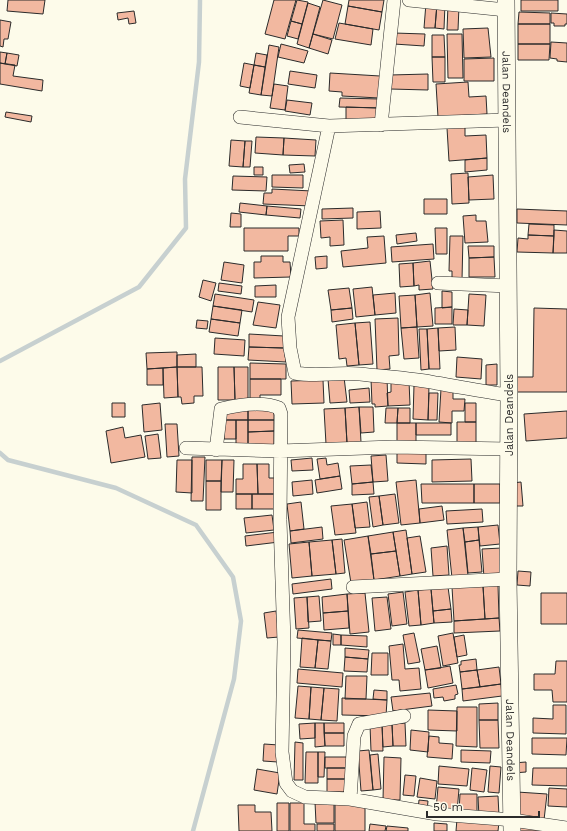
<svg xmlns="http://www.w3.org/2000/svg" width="567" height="831" font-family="'Work Sans',sans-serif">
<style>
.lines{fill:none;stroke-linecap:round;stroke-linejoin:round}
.stream{stroke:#c7d0d0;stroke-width:4.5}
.building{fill:#f2b8a0;stroke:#2b2b2b}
.minor-casing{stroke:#2b2b2b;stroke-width:14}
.tertiary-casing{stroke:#2b2b2b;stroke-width:18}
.minor{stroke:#fdfbea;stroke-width:13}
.tertiary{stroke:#fdfbea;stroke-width:17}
.labels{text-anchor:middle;stroke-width:3;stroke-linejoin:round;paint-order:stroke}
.street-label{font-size:11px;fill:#2b2b2b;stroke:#fdfbea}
</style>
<rect width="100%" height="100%" fill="#fdfbea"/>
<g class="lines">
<path class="stream" d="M0,361L139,287L186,228L185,179L199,62L200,0
M0,453L8,460L116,488L196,525L233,577L241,621L234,679L193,831"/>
</g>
<path class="building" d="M8,0H45L43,14L7,11Z
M274,0H296L285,39L265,34Z
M297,0L308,2L302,24L291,21Z
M323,0L342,5L333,39L313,34Z
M349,0H384L382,12L348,6Z
M521,0H558V11H521Z
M308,3L320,7L309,48L297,44Z
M426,3L437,4L435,28H424Z
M437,4H445L444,29L435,28Z
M448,5L459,6L458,30H447Z
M348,6L382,12L379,30L345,24Z
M134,11L136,23L129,24L128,18L118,20L117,13Z
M519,12L550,13V24H518Z
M551,13L567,14V24H565V26H554V23H551Z
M0,20L11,22L8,39H4L3,47L0,46Z
M291,21L302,24L298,39L287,36Z
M339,23L373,29L371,45L335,39Z
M518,24H550V44H518Z
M488,28L491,57L464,58L463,29Z
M394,33L425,34L424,46L394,44Z
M313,34L332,40L328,54L309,48Z
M447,34H462L463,78H448Z
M432,35H444L445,57H432Z
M551,42L567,43V62L557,61V59L550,58Z
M281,44L308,51L304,63L278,57Z
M518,44H550L549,60H518Z
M269,45L279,47L272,96L261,95Z
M0,52L7,53L5,64L0,63Z
M7,53L19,55L17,66L5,64Z
M256,53L267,55L265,67L254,65Z
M432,57H445V82H433Z
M494,58V81H464V59Z
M0,63L15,65L13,76L43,80L42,91L0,84Z
M244,63L254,65L250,88L240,86Z
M254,65L265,67L261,95L249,93Z
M290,71L317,75L315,88L288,84Z
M330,73L380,76L379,98L342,96V92L329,91Z
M428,74V90L390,89V75Z
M468,82L469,97L486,96L487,114L438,117L436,84Z
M274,84L288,86L285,110L270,108Z
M340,98L380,99V108L339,107Z
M287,100L312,103L310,115L285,111Z
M346,107L380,108L379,121L346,120Z
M6,112L32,116L31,122L5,117Z
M465,127V136L486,135L487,158L449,161L447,128Z
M256,137L284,138L283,155L255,153Z
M284,138L316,140L315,156L283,155Z
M231,140L245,141L243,167L229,166Z
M245,141H252L250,167H243Z
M487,158V170L465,172V160Z
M304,164L305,172L290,173L289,165Z
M254,167H263V175H254Z
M468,173L469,203L452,204L451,174Z
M272,175H303V188L272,187Z
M493,175L494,199L469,200L468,177Z
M233,176L267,177L266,191L232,190Z
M272,189L312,191L311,206L263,204L264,193H272Z
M424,199H447V214H424Z
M240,203L267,206L266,215L239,212Z
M267,206L301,209L300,218L266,215Z
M353,208V218L322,219V209Z
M517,209L567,211V225L517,223Z
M380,211L381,228L357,229V212Z
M231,213L241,214V227H230Z
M476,215V221H486L488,242L465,243L463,216Z
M343,220L344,245L330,246V237L321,238L320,221Z
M529,224L554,225V236L528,235Z
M244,228H299V236H288V251H244Z
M435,228H447V254H436Z
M554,230L567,231V253H553Z
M416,233L417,241L397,244L396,235Z
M528,235L554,236L553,253L517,252L518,238L528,239Z
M384,236L386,263L343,267L341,251L368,248L367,237Z
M450,236H463L462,280H452V271H449Z
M433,244L434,259L392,262L391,247Z
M468,246H494V257L469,258Z
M261,256H283V262H290L291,277L254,278V262H261Z
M327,256V268L316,269L315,257Z
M494,257L495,277H469V258Z
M430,261L433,289L419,290V285L414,286L413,263Z
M224,262L244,265L242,283L221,280Z
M413,263L414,286L400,287L399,264Z
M203,280L216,283L211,301L199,297Z
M219,283L242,286L241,294L218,291Z
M276,285V297H255V286Z
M372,287L375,315L356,317L353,289Z
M349,288L352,308L331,310L328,290Z
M442,291L452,292V307L442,308Z
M395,293L396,313L375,315L373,295Z
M430,293L433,326L417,327L415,295Z
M215,294L254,300L252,312L213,306Z
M469,294L486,295L484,326L467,325Z
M415,295L417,327L401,328L399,296Z
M258,302L280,305L276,328L253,325Z
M213,306L242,310L240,323L211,319Z
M452,307V324H435V308Z
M352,308L353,319L332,322L331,310Z
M534,308L567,309V392H516V377H533Z
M454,309L468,310L467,325H453Z
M398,318L399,355L389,356L390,369L377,370L375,319Z
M211,319L240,323L238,336L209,332Z
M197,320L208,321L207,329L196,328Z
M370,322L373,364L359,365L355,323Z
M355,323L359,365L347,366L346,358L339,359L336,325Z
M417,327L419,358L404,359L401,328Z
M455,327L456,350L439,351L438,328Z
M438,328L440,369H429L427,329Z
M419,329H427L429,369L421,370Z
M249,334L284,336V348L249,347Z
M215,338L245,340L244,356L214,354Z
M249,347L284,348L286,362L248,360Z
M177,352V367L147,369L146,353Z
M196,354V367H177V355Z
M457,357L482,359L481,379L456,377Z
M250,363L286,364V379H250Z
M497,364V385H486V365Z
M177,367L178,397L164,398L163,368Z
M177,367H202L203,396H194V403L182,404L181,397H178Z
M218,367H234L235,400H218Z
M234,367H248V400H235Z
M163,368V385H147V369Z
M344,377L347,402L330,403L328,379Z
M387,378L388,406L375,407V404H372L371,379Z
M250,379H281V395H260V401H250Z
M323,380L324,403L292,404L291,381Z
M409,381L410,405L388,406L387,393L391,392V382Z
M414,385H429L428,420L413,419Z
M369,388L370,402L350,403L349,390Z
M441,389L453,390V399H465L464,411H452V423L439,422Z
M429,393H438L437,420H428Z
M112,403H125V417H112Z
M160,403L162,430L144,432L142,405Z
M465,403H476V422H465Z
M359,407H373L374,432L361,433Z
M359,407L361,442L347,443L345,408Z
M345,408L347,443L326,444L324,409Z
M386,408H398L397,423H385Z
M398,408H410V423H397Z
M224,409H248V420H224Z
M248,409H274V420H248Z
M567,411V438L526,441L524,414Z
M224,420H236V439H224Z
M236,420H248V448L236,449Z
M248,420H274V431L248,432Z
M457,422H476V446L457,447Z
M397,423H416V445L397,444Z
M416,423H451V435H416Z
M165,424H177L179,456L167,457Z
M123,427L125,438L141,435L145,457L111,463L106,431Z
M274,431V448H248V432Z
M158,434L161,458L148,459L145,436Z
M397,452L426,453V464L397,463Z
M386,455L388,481L373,482L371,456Z
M192,457H205L203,501H191Z
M312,458L313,470L292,471L291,460Z
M326,458L327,465L338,463L340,476L320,479L317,459Z
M471,459L472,481L432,482V460Z
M177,460H192V493L176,492Z
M206,460H222L221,481H206Z
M222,460H234L233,492H221Z
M243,464H257L258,494H236V479H243Z
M257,464H269V478H279V494H258Z
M371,465L373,482L352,484L350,466Z
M340,476L342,489L317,493L315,480Z
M312,480L313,494L293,496L292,482Z
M416,480L420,523L401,525L396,482Z
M206,481H221V510H206Z
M373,482L374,494L352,495V484Z
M521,482L523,506H514L512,483Z
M421,484H474V503H422Z
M474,484H500V503H474Z
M236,494H252V509H236Z
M252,494H279V509H252Z
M395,494L399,523L383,525L379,496Z
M379,496L383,525L373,527L369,497Z
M301,502L304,529L290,531L287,504Z
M367,502L370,527L355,528L352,504Z
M352,504L356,533L335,535L331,506Z
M442,506L444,520L420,523L419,509Z
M482,509L483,522L447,524L446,511Z
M272,515L274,530L246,533L244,518Z
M498,525L500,544L480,546L478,527Z
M322,527L323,539L291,543L290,531Z
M478,527L479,540L465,542L463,528Z
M463,528L468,576L452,578L447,530Z
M406,530L412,574L400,576L393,532Z
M278,532L279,542L246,546L245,536Z
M393,532L396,551L371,554L368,536Z
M368,536L374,580L351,583L344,540Z
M420,536L426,572L412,574L407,538Z
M342,539L345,573L336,574L332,540Z
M332,540L336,574L312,576L309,542Z
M479,540L482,572L468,573L465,542Z
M309,542L312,576L292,578L289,544Z
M447,546L449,575L433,576L431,548Z
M502,548L504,576L484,578L482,549Z
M396,551L400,576L374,580L371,554Z
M518,571L531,572L530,586L517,585Z
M331,579L332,589L293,594L292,584Z
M498,585L499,618L485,619L483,586Z
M483,586L485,619L454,621L452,587Z
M448,587L451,609L433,611L431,589Z
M431,589L434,623L421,625L418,590Z
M418,590L421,625L409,626L405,592Z
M403,592L407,624L392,626L388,594Z
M365,593L369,632L350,634L347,594Z
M541,593H567V624H541Z
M347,594L348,611L323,613L322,597Z
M319,596L321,621L308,622L307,597Z
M307,597L309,628L296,629L294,598Z
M387,597L391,629L375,631L372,598Z
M451,609L452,622L434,623L433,611Z
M276,611L279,637L267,638L264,613Z
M348,611L349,628L324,630L323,613Z
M499,618L500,631L454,633V621Z
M298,630L332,633L331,641L297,638Z
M414,633L420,662L408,664L403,635Z
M453,633L458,663L443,666L438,636Z
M333,634L341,635V645H333Z
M341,635L367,636V647L341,645Z
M464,635L467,655L457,657L454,637Z
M302,638L318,640L315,668L300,667Z
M318,640L331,641L328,669L315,668Z
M403,644L405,669L419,668L421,689L400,691L399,680H392L389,646Z
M437,646L441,668L425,670L421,649Z
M345,648L369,650L368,659L345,657Z
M372,653H388V675H371Z
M345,657L368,659L367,672L344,671Z
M476,659L477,670L460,672L459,665H461V661Z
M556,661H567V702H553L552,690H534V674H555Z
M450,666L453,683L428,688L425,670Z
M499,667L501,684L480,687L477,670Z
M298,669L343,673L342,687L297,683Z
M477,670L480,687L462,689L460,672Z
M346,676H367L366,699H345Z
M501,684L502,696L463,701L462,689Z
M456,685L458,694L455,695V699L444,701L443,697L434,698L433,689Z
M298,686L311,687L309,719L295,718Z
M311,687L324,688L321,720L309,719Z
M324,688L339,689L337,721L321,720Z
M374,690L387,691V700L373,699Z
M430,693L432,706L393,711L391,697Z
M342,698L387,700L386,716L342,715Z
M498,703V720H479V704Z
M553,705H566V734L533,733V718L553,719Z
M457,707H477V747L456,746Z
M428,710L457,711V731L428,730Z
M479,720H498L499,748H480Z
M315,723V738L300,739L299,724Z
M315,723H324L325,746L315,747Z
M324,723H344V733H324Z
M405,723L406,746H393L392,724Z
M382,724H392L393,746L383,747Z
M382,724L383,751H371L370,725Z
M411,730L429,732L428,752L410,750Z
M324,733H344V746H325Z
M429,736L439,737V743L453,744L452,759L427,757Z
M532,738H567L566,755L532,754Z
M295,742L303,743V780H294Z
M264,744L279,745L278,762L263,761Z
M369,750L373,790L361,791L358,751Z
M461,750L491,751L490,763L461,762Z
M306,752H318V783H305Z
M318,752H325L324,777H318Z
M378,754L381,789L373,790L370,755Z
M325,757H351V768H325Z
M384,757L401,758L400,800H383Z
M526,762V772L513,773V763Z
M439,766L469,769L467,786L438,784Z
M490,766L501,767L499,793L488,792Z
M327,768H351V779H327Z
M472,768L487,770L484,792L470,790Z
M533,768H567V786L532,785Z
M257,769L280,773L277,794L254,790Z
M405,775L416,776L414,796L403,795Z
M420,778L437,781L435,799L417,797Z
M327,779H351V792H327Z
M438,787L459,789L457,812L436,810Z
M549,788L567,789V807L548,806Z
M517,792L547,794L544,820L515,817Z
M460,794H477V813L459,812Z
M498,796L499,816L479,817L478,797Z
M419,800L428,801L427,811L418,810Z
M315,802H334V823H316Z
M277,803H289V831H277Z
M290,803H304V824H315V831H290Z
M365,803V831H335V804Z
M238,805H255V812H271L272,831H239Z
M457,819L499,822L498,831H456Z
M434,823L447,824V831H434Z
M317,824H334V831H317Z
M370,824L386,826L385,831H369Z
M387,826L408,828V831H386Z
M517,827L554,831H516Z"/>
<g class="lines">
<defs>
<path id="minor" d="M409,0L506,10
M240,117L329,126L507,120
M381,125L394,0
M329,126L288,317L290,348L295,373C316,377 338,372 360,374C385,377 411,378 436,383C461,387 484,392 509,395
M438,283L508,286
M186,448L280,451L393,447L509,449
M216,450L221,409C238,405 263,401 279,408L281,414L280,520L284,642L282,752L286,783L292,791L305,797L350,799L437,814L512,820L567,828
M353,587L508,579
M350,799L354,736L359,724L404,716"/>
<g id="tertiary">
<path id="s1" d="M506,0L509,395L508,579L512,831"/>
</g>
</defs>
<use href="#minor" class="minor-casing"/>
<use href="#tertiary" class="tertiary-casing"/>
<use href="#minor" class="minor"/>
<use href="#tertiary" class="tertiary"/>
</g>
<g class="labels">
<g class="street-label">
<text dy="4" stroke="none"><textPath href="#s1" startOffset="92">Jalan Deandels</textPath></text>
<text transform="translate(509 415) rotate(-90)" y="4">Jalan Deandels</text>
<text dy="4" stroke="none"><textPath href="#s1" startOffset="740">Jalan Deandels</textPath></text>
</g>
</g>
<path d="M427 811v6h112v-6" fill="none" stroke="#2b2b2b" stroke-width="2"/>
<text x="433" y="811" font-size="12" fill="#2b2b2b" stroke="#fdfbea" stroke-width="3" paint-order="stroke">50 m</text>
</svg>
